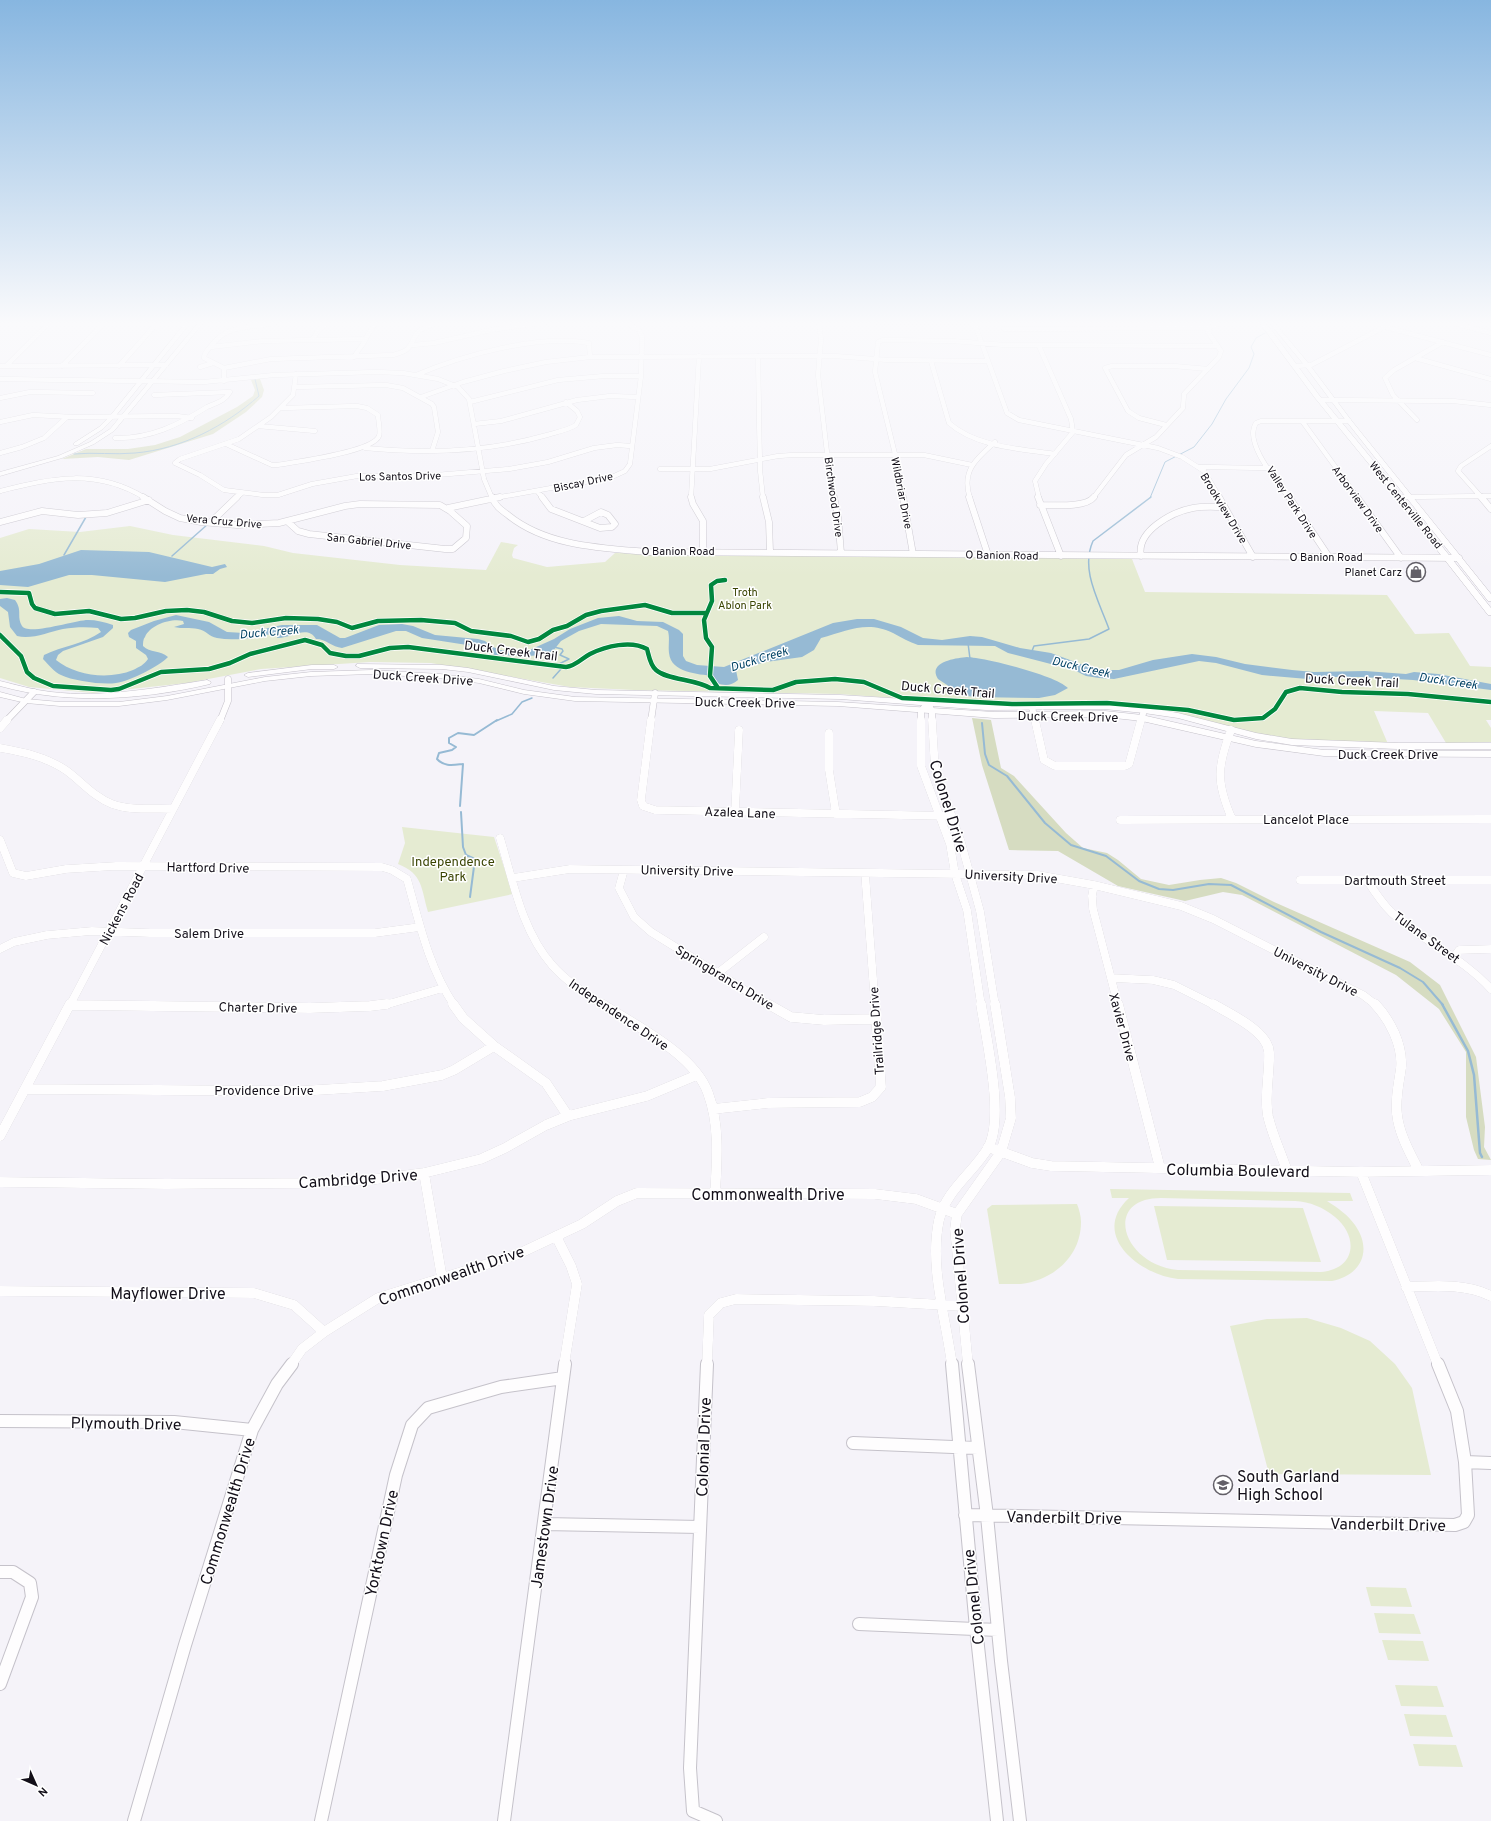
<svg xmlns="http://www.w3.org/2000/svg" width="1491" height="1821" font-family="Overpass,sans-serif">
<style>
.green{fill:#e5ebd2;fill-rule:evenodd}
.forest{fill:#d6dcc1}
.water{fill:#96bad4}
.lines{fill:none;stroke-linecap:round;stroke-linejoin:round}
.stream-far3{stroke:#96bad4;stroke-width:1}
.stream-far2{stroke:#96bad4;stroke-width:1.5}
.stream-far1{stroke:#96bad4;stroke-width:2}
.stream{stroke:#96bad4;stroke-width:2.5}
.minor-far4-casing{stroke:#c5c2ca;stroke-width:5}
.minor-far3-casing{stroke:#c5c2ca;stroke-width:7}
.minor-far2-casing{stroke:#c5c2ca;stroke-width:8}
.minor-far1-casing{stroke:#c5c2ca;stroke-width:10}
.minor-casing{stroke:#c5c2ca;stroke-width:14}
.major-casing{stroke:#c5c2ca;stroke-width:1}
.minor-far4{stroke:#fefdfe;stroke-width:4.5}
.minor-far3{stroke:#fefdfe;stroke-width:6}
.minor-far2{stroke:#fefdfe;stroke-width:8}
.minor-far1{stroke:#fefdfe;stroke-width:10}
.minor{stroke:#fefdfe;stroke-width:12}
.major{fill:#fefdfe;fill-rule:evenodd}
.cycleway-casing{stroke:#fff;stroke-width:6}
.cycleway{stroke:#00873e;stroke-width:4.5}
.labels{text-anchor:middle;stroke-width:3;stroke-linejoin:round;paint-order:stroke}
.far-street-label{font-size:11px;fill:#130f19;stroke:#fff}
.far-poi-label{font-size:11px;fill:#130f19;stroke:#fff;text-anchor:end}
.far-park-label{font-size:11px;fill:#394301;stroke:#fff}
.far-water-label{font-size:12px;font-style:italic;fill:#004164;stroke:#fff}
.street-label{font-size:13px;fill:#130f19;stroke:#fff}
.park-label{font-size:13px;fill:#394301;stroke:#fff}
.near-street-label{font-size:16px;fill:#130f19;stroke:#fff}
.near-poi-label{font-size:16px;fill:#130f19;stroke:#fff;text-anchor:start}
</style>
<rect width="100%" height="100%" fill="#f5f3f9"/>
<path class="green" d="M130,526L173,535L264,546L293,553L400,565L486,570L501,542L518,545L514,548L512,555L513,558L547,567L605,562L615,553L1132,559L1145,592L1387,595L1415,634L1449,633L1470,666L1491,667V720H1486L1491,728V742L1446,743L1428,713L1374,711L1388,744L1302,741L1257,735L1143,709L986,705L839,694L634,690L570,687L431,663L370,662L261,669L187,683L93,693L29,687L0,678V538L29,529L80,532Z
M402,827L494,837L513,894L428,912C421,888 423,874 398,864L405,843Z
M1110,1189L1350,1193L1353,1201H1327C1338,1208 1348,1215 1355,1225C1373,1251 1361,1275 1332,1281L1178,1279C1140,1275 1089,1235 1129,1198H1112ZM1161,1198L1295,1201C1310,1202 1323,1207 1335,1217C1359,1237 1356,1269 1321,1272L1178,1270C1122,1265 1102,1198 1161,1198Z
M1077,1204C1079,1209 1081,1216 1081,1222C1081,1256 1054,1280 1021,1284C1014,1284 1006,1284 999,1284L987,1209L992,1205Z
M1154,1206L1303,1208L1321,1262L1167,1260Z
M1307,1318L1341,1328L1370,1341L1395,1364L1412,1388L1431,1475L1269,1474L1230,1326L1267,1319Z
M1366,1587L1406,1588L1412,1607L1371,1606Z
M1374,1613L1414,1614L1421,1634L1379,1633Z
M1382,1640L1423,1641L1429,1661L1388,1660Z
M1395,1685L1437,1686L1444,1707L1401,1706Z
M1404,1714L1446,1715L1453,1737L1410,1736Z
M1413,1744L1456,1745L1463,1767L1419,1766Z"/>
<path class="forest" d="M260,379L264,390L262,397L246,412L213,434L129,460L98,457L62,459L86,449H128L155,445L180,437L237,407L253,396L255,390L251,380Z
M972,718L991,720L1001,768L1014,776L1066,833L1083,848L1107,853L1118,860L1141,879L1169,885L1200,880L1221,878L1236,883L1274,902L1410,962L1440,985L1476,1057L1485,1127L1484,1147L1491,1160L1478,1159L1474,1150L1466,1117V1052L1439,1009L1396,975L1242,895L1223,892L1185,901L1118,886L1058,851L1009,850L982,765Z"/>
<path class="water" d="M81,550L149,552L212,567L225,564L227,567L220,569L213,574H206L165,582L92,575H69L28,587L0,585V571L39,564Z
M7,598L15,600C23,611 16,616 22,626C28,636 75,620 88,620C96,620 105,622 113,625V628L103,637L63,651L58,655L56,660C76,676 109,680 133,670C139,667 144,665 148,659L146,655L136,648V641L129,637L128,633L131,630L154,621L176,615L209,622L227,632L244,633L282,625H317L340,638H345L379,625L402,624L413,626L435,635L478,639L485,641L491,646L500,650L525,652L554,639L570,629L598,618L619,616L637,621L663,622L679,630L683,634V656L686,661L697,665L724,667L833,623L857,619H874L901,627L923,638L942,640L970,636L982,637L1020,648L1051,653L1089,667L1107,670H1119L1153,660L1192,654L1216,657L1245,664L1292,670L1314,672L1365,671L1406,674L1414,672L1438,674L1491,684V690L1413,680L1361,677H1330L1319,680L1262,675L1216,663L1199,661L1114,679L1099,678L1086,676L1074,670L1008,653L995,646L918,645C909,642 902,638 893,633C867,620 847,631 821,638L814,650L802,657L766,662L736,670L738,680C731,686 725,686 716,683L713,676C698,674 671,673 669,653C668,645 670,639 668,631L657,626L601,624L579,631L561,641L553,651L543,655L528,656L495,655L480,647L422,638L406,631H396L342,648C332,647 326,639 316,639C307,624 290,639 277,638L278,635L283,633L281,632C260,636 238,642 217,638C209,637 206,630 198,629C190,627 182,629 174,627L184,624L183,621C171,618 150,625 145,637C143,639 143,643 143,646C150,653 160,650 168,657C158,667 130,681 116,683C103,685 73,681 61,675C54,672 48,664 43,659L44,655C62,646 84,644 101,632L98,628C87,627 75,627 63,629C49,632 31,640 17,636L10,627L8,612L0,606V599Z
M967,657C986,658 1055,675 1068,688L1055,695L1039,698L974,697L962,695L938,679C927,662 956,658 967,657Z"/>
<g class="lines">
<path class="stream-far3" d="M74,454C94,452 115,455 135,453C182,449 225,426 259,396L255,379
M1150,498L1165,462L1194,447L1212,424L1226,399L1249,368L1254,354L1251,347L1256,338L1265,333"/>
<path class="stream-far2" d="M64,555L86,517
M172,556L208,524
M968,643L970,659
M1032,651L1034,646L1089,639L1109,629C1099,601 1080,570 1093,541L1151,497
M553,678L561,669L557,667V665L569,659L560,655L563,651L562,649L554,647
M496,721L512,714L522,702L532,698"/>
<path class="stream-far1" d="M982,723L985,754L989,765L1007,776L1045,823L1071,845L1106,856L1139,881L1159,889L1173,890L1209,884L1231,885L1321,932L1400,968L1423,982L1443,1005
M460,806L463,764C453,765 444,767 437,759L439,753L452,750L456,747L449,743V738L458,733L474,735L497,720
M461,812L463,847L466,855L475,859L470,897"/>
<path class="stream" d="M1442,1004L1468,1051L1474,1075L1480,1153L1482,1157"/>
<defs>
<path id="minor-far4" d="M819,322L821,340L818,375L831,487L834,498
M874,322H974
M974,322L1007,413L1019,420L1158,448L1182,457L1204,471L1220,498
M1450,322L1491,333
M1385,327L1491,355
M1004,329L1208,328
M313,339L317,332L328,322
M413,345L434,343L491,330L547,322
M211,347L263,341L364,339
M758,356L760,470L763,498
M354,357C357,352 360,348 363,344C367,336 371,329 377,322
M1415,358L1491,379
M931,361L949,423C976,447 1021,449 1055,454
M0,366L166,365
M6,366L50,322
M62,366L105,322
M119,366L158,322
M1296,366L1311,365L1394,322
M200,367L213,363
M224,368L271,359L393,355C415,349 407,346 418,332C422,327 433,325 439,322
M296,374L293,395L271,417L239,439L180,459L175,463L200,475L224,490L263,495H278L312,484L357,476H424L509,469L548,462L594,448L617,445L631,446
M416,375C463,355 539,334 589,343L590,357
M0,379L204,382L274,375L376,372L403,373L438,379L458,387L469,399L484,479L492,498
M224,381V368L204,358C204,353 207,351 210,347C229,322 249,330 276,322
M295,387L386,385L403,388L432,404L434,407L438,432L432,451
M154,395L230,392
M421,397L463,382L504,371L546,362L590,357L835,356L888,360L988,361
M0,398L30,392L93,393
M1320,400L1453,401L1491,405
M470,402L558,380L604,376H641
M1417,420L1393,395L1385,378L1394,370L1443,342
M1302,421L1358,498
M0,422L33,415L74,417L177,416L192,418
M474,424L501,421L577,400L610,396L638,397
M1166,425L1139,418L1128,411L1105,368L1112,366H1174L1208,369
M258,426L315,431
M115,438C150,439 178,425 207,407C216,403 225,401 230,392
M226,444L272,465H277C295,462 373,452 379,436C381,431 378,421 378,415L367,408L357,406L282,408
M365,448C426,454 488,452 547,435C557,432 568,430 576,425L580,417L577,411L566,402
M0,453L22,447L44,438L67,417
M1199,467L1269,468
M660,469H710L778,456L793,455H924L972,465
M0,491C52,478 96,468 145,498
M537,491L543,498
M1400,497L1491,496
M236,498L242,493
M495,498L612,477L625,471L630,464L641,376L642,337L639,330L624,322
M691,498L699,356
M903,498L895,454L875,372L878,342L883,340L953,341L1005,345L1217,346
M970,498C961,471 976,459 995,442
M1039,498L1035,481L1046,464L1073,432L1071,419L1039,346
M1093,498L1126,455L1156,437L1183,408L1184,394L1219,357L1221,351L1208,332L1210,327L1224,322
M1289,498C1278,482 1243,443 1256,423L1261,421H1349
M1482,498L1458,471L1461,466L1491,446"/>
<path id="minor-far3" d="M143,497L165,511L180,518L201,522L237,525L279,523L345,506L360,504L440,505L450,511L467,526L466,538L453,549H445L309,534L298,531L288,522
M492,497C495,506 501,510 508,515C546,546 600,548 647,552L1459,558
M542,497L551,509L600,528L612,527L615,524L608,515L601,512L584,521
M691,497L693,504L703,521V552
M763,497L769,522L770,552
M834,497L838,516L841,553
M903,497L913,554
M969,497L988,555
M1038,497L1061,556
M1219,497L1253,557
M1289,497L1329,557
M1357,497L1401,558
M1481,497L1491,509
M1040,505C1053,505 1086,508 1094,497
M448,508L500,497
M0,522L42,511L78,515L107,513L149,500
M211,522L237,497
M1141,556C1136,531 1172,512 1193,508C1203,506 1214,507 1224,507
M1032,707L1035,721
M6,721L34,692
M220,721L228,701V679
M651,721L655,693
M921,721V711L928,703L932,711V721
M1141,721L1144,710"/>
<path id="minor-far2" d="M651,720L641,800L643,806L655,810L951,816
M921,720V766L950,844L955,874L967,910L981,1005
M932,720L935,769L961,842L980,911L995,1005
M1035,720L1044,760L1055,766H1125L1129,764L1141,720
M0,728L7,720
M1231,730C1217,767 1216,782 1232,819
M829,733V770L836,814
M0,748C23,752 47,757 67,771C82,782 94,797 112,804C131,811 153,808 173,809
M735,812L739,730
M1120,820L1491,819
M500,838C513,881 522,931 552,965C567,982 585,993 603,1005
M0,840L13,873L26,876L66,869L116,866L382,867L392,870L407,879C419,922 429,968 454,1005
M624,870L619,888L634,917L651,932L769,1005
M865,873L875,1005
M513,878L570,869L1038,875L1094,885L1181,906L1213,919L1363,995L1376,1005
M1300,880H1491
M1367,880C1374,891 1382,903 1391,912C1422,941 1462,957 1491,989
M1094,885L1092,896L1093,909L1118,1005
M0,949L14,942L47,935L92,931L150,933H375L420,927
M1454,957L1459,950L1491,949
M718,973L764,937
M1111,978L1153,980L1174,985L1214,1005
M70,1005L220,720
M379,1005L392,1003L443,988"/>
<path id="minor-far1" d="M453,1004L463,1018L494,1046L546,1083L568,1116
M602,1004C636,1026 694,1054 708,1093C720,1125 717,1161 715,1194
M768,1004L791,1017L824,1020L875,1019
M1118,1004L1160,1168
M1213,1004C1228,1013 1268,1031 1269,1052C1270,1073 1264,1095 1268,1116C1272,1134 1281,1153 1287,1171
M1375,1004C1390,1020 1403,1045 1401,1068C1399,1083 1395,1098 1397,1114C1399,1134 1410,1153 1419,1171
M70,1005L310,1008L370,1006L387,1004
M25,1089L300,1091L383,1086L442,1075L454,1070L494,1046
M713,1109L768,1103L860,1102L872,1097L881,1087L875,1004
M0,1136L70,1004
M988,1147L1032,1163L1051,1166L1361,1172L1491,1170
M1361,1172L1438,1365
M424,1173L442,1278
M0,1182L166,1184L310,1183L369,1180L424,1173L481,1159L505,1148L546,1125L568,1116L647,1096L697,1075
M556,1236L571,1266L577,1284L564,1365
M1406,1287C1435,1286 1464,1283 1491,1296
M0,1291L254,1293L294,1305L324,1332
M291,1365L302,1349L324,1332L378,1298L516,1255L582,1224L617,1201L637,1193L875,1194L916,1199L957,1214
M707,1365L709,1315L721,1303L736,1299L874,1301L962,1306
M952,1365C946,1319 929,1266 939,1220C946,1190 973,1173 988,1148C1005,1118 986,1038 981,1004
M968,1365L955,1229L957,1214L1001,1152L1011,1118L1010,1097L995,1004"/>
<path id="minor" d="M707,1364L690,1768L693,1811L716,1821
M952,1364L976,1628L997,1821
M968,1364L987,1516L1001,1661L1020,1821
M0,1421L174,1422L252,1430
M853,1443L978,1448
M1465,1462L1491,1463
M965,1515L1455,1525L1464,1522L1468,1515L1465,1462L1457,1411L1438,1364
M544,1524L700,1527
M0,1572H13L30,1583L32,1597L0,1684
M859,1624L998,1630
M134,1821L185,1645L252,1430L277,1384L292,1364
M321,1821L396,1475L412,1425L428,1408L501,1387L563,1378
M504,1821L565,1364"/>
<path id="major" d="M186,322H191L114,418L103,429L78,445H74V443L99,427L110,416Z
M199,322H204L114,431L94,444L62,458L0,476V472L58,456L90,442L110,429Z
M1259,322H1264L1272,331L1319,395L1391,482L1491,608V615H1488L1386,485L1315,398Z
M1269,322H1274L1309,364L1351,420L1491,594V601H1488L1347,422L1305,366Z
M357,664L442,665L468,668L554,686L596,690L840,695L986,704L1104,703L1144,707L1178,713L1256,733L1292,739L1398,743H1491V749H1398L1292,745L1256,739L1178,718L1144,713L1104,709L986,710L840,699L596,694L554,690L468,672L442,669L360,668L356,666Z
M312,665H334L338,667L334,669H312L248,677L244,675L248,673Z
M372,670L440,674L479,679L524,690L575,697L838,702L994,712L1105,711L1142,715L1256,741L1324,750L1491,751V757L1324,756L1256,747L1142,721L1105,717L994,718L838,706L575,701L524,694L479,683L440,678L372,674L311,676L265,681L167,700L119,706H60L26,703L0,697V692L26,699L60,702H119L167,696L265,677L311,672Z
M207,680L211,682L210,684C142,700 68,705 0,686V681C17,685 33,690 51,692C103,698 156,688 207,680Z"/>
</defs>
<use href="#minor-far4" class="minor-far4-casing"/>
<use href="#minor-far3" class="minor-far3-casing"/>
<use href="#minor-far2" class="minor-far2-casing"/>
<use href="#minor-far1" class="minor-far1-casing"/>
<use href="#minor" class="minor-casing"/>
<use href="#major" class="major-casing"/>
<use href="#minor-far4" class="minor-far4"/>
<use href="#minor-far3" class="minor-far3"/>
<use href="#minor-far2" class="minor-far2"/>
<use href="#minor-far1" class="minor-far1"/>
<use href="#minor" class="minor"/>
<use href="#major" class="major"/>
<defs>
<path id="cycleway" d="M0,592L29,593L32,604L35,608L55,614L89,611L121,619L135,618L166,611L187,610L204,612L232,621L252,623L286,618L318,619L337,622L352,628L378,621L421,620L455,623L471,631L511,636L528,642L539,639L553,630L567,626L586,615L601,611L645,605L672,613H707
M0,635L21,656L27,672L34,678L53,686L111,690L119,689L161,672L209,669L230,663L250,654L305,640L322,645L330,653L346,656H359L390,648L408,647L566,667C576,666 582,658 590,654C606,646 631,640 647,649C649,656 650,665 656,670C667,680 695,679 710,688L773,690L796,682L835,679L864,682L902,698L1012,704L1107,703L1188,710L1234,720L1263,718L1275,709L1286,692L1300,688L1342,692L1408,694L1491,702
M718,688L710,676L712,647L706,638L704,620L712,601L711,585L717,581L725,580"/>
</defs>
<use href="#cycleway" class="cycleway-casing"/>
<use href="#cycleway" class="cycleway"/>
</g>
<linearGradient id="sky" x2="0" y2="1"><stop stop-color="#87b6e0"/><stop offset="0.56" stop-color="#fafafc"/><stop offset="1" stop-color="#fafafc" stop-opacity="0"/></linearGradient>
<rect width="1491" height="577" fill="url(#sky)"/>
<defs>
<symbol id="shop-ring" viewBox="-11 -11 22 22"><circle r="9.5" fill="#fff" stroke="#625f67" stroke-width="1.5"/><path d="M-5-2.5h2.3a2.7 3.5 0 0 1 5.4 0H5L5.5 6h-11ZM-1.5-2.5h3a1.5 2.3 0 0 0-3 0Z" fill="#625f67"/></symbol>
<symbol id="school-ring" viewBox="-11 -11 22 22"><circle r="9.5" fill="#fff" stroke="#625f67" stroke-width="1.5"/><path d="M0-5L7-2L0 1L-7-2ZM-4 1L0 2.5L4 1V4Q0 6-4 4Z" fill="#625f67"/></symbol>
</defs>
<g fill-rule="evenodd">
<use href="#shop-ring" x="1405" y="561" width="22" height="22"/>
<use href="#school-ring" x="1212" y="1474" width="22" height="22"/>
</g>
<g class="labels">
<g class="far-street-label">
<text transform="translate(400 476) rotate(-1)" y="4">Los Santos Drive</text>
<text transform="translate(583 482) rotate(-12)" y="4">Biscay Drive</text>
<text transform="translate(902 493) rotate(79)" y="4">Wildbriar Drive</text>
<text transform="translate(834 497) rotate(82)" y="4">Birchwood Drive</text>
<text transform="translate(1358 499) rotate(54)" y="4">Arborview Drive</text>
<text transform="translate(1292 502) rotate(57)" y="4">Valley Park Drive</text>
<text transform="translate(1406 505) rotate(51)" y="4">West Centerville Road</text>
<text transform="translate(1224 508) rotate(59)" y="4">Brookview Drive</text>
<text transform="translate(224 521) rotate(5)" y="4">Vera Cruz Drive</text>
<text transform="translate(369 541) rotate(6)" y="4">San Gabriel Drive</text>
<text x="678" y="555">O Banion Road</text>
<text transform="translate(1002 555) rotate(1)" y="4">O Banion Road</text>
<text x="1326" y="561">O Banion Road</text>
</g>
<g class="far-poi-label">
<text x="1402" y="576">Planet Carz</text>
</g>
<g class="far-park-label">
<text x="745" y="596">Troth<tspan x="745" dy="13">Ablon Park</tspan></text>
</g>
<g class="far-water-label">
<text transform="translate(269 632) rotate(-5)" y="4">Duck Creek</text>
<text transform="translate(759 659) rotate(-17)" y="4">Duck Creek</text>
<text transform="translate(1081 667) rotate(13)" y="4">Duck Creek</text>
<text transform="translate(1448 681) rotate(8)" y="4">Duck Creek</text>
</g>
<g class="street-label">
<text transform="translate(511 650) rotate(7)" y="5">Duck Creek Trail</text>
<text transform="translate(423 677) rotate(4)" y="5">Duck Creek Drive</text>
<text transform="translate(1352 680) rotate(3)" y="5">Duck Creek Trail</text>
<text transform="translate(948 689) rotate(5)" y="5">Duck Creek Trail</text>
<text transform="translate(745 702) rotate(1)" y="5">Duck Creek Drive</text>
<text transform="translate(1068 716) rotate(1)" y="5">Duck Creek Drive</text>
<text x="1388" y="759">Duck Creek Drive</text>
<text transform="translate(740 812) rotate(2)" y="5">Azalea Lane</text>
<text x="1306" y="824">Lancelot Place</text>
<text transform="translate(208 867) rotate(1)" y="5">Hartford Drive</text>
<text transform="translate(687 870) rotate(1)" y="5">University Drive</text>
<text transform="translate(1011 876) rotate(3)" y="5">University Drive</text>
<text x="1395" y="885">Dartmouth Street</text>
<text transform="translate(121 909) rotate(-62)" y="5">Nickens Road</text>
<text x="209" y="938">Salem Drive</text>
<text transform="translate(1427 937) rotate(36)" y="5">Tulane Street</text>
<text transform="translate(1316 971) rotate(27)" y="5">University Drive</text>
<text transform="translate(725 977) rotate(31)" y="5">Springbranch Drive</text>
<text transform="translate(258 1007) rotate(1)" y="5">Charter Drive</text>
<text transform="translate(619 1014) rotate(34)" y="5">Independence Drive</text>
<text transform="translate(1123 1027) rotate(75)" y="5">Xavier Drive</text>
<text transform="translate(876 1031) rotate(-94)" y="5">Trailridge Drive</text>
<text x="264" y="1095">Providence Drive</text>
</g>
<g class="park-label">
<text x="453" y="866">Independence<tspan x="453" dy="15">Park</tspan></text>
</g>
<g class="near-street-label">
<text transform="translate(949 806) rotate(73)" y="6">Colonel Drive</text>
<text transform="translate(1238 1170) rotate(1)" y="6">Columbia Boulevard</text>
<text transform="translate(358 1178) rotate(-4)" y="6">Cambridge Drive</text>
<text x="768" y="1200">Commonwealth Drive</text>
<text transform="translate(451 1275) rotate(-19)" y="6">Commonwealth Drive</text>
<text transform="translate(960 1276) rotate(-94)" y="6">Colonel Drive</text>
<text x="168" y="1299">Mayflower Drive</text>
<text transform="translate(126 1423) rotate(1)" y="6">Plymouth Drive</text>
<text transform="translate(703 1447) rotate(-88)" y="6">Colonial Drive</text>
<text transform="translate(227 1511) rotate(-73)" y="6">Commonwealth Drive</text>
<text transform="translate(1064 1517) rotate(1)" y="6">Vanderbilt Drive</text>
<text transform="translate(1388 1524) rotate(1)" y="6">Vanderbilt Drive</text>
<text transform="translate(544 1527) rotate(-82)" y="6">Jamestown Drive</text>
<text transform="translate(381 1543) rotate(-78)" y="6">Yorktown Drive</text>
<text transform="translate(973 1597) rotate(-96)" y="6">Colonel Drive</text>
</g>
<g class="near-poi-label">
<text x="1237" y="1482">South Garland<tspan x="1237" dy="18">High School</tspan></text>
</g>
</g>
<g transform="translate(36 1785) rotate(135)" stroke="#ffffff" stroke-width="3" paint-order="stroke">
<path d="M0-3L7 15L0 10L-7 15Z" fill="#130f19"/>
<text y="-6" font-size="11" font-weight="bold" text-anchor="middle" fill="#130f19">N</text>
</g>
</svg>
